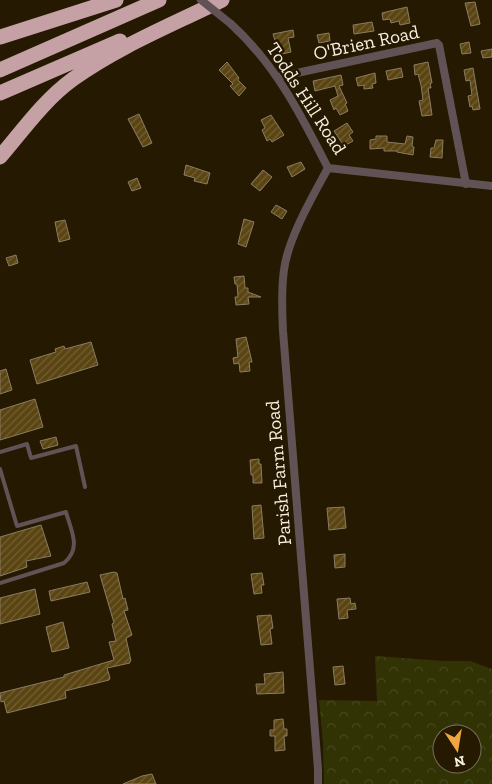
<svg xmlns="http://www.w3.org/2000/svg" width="492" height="784" font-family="'Zilla Slab',serif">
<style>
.park{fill:url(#park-crowns);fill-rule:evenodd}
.building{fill:url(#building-hatch);stroke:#8b7d62}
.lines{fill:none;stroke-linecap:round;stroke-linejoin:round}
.lane{stroke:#615355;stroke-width:4}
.street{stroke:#615355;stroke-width:8}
.highway{stroke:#c5a1a5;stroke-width:15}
.street-bridge{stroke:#615355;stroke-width:8}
.labels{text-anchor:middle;stroke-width:5;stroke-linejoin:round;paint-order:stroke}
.street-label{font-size:19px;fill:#f8f0e1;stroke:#251902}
</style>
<defs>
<pattern id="park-crowns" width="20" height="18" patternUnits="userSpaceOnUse" patternTransform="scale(1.25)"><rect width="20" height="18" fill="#323305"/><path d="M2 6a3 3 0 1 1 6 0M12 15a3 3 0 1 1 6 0" fill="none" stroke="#46471d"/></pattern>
<pattern id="building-hatch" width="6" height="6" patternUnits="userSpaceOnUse" patternTransform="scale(1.25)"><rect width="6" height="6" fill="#5a4412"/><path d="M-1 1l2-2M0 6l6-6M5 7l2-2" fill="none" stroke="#725f34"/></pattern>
</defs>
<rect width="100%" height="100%" fill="#251902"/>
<path class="park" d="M375,656L444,661H470L492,669V784H324L323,742L319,700L377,701ZM442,734H472V764H442Z"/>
<path class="building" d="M475,2L480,24L471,26L465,3Z
M407,7L410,23L400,25L399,21L391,23L390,19L383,20L382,13Z
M372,22L374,31L354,34L353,25Z
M293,30L294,37L288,38L291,52L282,54L281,49L278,50L273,34Z
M329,33L330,41L319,43L317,35Z
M469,42L471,53L462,54L460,44Z
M492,49V57L483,58L481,51Z
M227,62L239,78L238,80L246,88L239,96L230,86L233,84L219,70Z
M428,62L432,83H430L431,88H428L432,115L422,116L419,101L423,100L421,85L418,74L415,75L414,65Z
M401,68L403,77L388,80L386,71Z
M473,68L480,109L473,110L472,106L470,107L468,96L472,95L470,80L466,81L464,70Z
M375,73L376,83L372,84L373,88L364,89V85L358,86L356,78Z
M341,75L343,85L339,86L347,103L345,104L348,111L340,115L336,108L334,110L330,100L338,96L335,86L315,91L313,81Z
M139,114L152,143L143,147L128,119Z
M271,115L284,135L272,142L270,139L267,141L262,130L265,128L261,120Z
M347,123L353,132L349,135L353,141L344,146L334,131Z
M376,136H387V142L405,144L407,136L413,137L412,146L414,147L413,155L397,152V151H384V148L370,149V140L376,139Z
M436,140H443L442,158L430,157L431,148H434Z
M301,162L305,169L292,177L287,167Z
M186,165L210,173L207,184L194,181L195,178L184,175Z
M263,170L272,177L260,191L251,184Z
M137,178L141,188L132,191L128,182Z
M276,205L287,211L282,219L271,212Z
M244,219L254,222L246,247L238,244Z
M65,220L70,239L59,242L55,222Z
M16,255L18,263L9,266L6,258Z
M244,276L245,288H248V292L261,297H248L249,304L236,305L235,297H238L237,284H235L234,277Z
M246,337L252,362H249L250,371L240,372L239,363L234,364L233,358L238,357L236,339Z
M91,342L98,365L37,384L30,360L56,352L55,349L64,346L65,349Z
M6,369L12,390L0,394V371Z
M35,399L43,427L0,440V410Z
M56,437L58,445L43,449L40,441Z
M259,459V464H261L262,483H253V475H251L250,460Z
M261,505L264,538L254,539L252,506Z
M344,507L346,528L329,530L327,508Z
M41,525L51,556L26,561L27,567L0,576V537Z
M345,554V567L335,568L334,555Z
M114,572L117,573L123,599L125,598L128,610L124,611L132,635L126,638L131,661L129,662L130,663L107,668L110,678L109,680L65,691L66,698L7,713L4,701L1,702L0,693L64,677V675L114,660L109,642L116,641L112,624L114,623L100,575Z
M262,573L264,585H261L262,593L254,594L251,574Z
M87,582L90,592L51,601L49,591Z
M35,589L40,614L0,624V598Z
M350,598L351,604L355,603L356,609L347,610L348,618L339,619L337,599Z
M271,615L273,628L270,629L272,644L261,645L257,616Z
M63,622L69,648L52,652L46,627Z
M343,666L345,684L335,685L333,667Z
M283,672L284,693L257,694L256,684H265L264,674Z
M283,719L284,729H287V736H284L285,750L275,751V736H270V730H274V720Z
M152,774L156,784H123L142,776Z"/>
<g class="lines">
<path class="lane" d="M0,452L27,444L31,458L76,446L85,487
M0,469L17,526L66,512C71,531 82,548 64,563L0,583"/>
<path class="street" d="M231,24C276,65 301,115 328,168
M278,77L437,43L439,45L466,184
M328,168L492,186
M318,784V769L283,331C282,311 281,290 284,270C288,238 313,196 328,168"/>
<path class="highway" d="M0,37L116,0
M0,70L159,0
M0,93L120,41
M0,157C23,130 44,100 73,79C119,46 172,25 222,0"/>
<path class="street-bridge" d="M201,0L231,24"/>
</g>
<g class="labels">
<g class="street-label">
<text transform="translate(366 42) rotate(-12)" y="7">O'Brien Road</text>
<text transform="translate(307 98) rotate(57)" y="7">Todds Hill Road</text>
<text transform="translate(278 473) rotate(-95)" y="7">Parish Farm Road</text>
</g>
</g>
<g transform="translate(457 749) rotate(168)"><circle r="24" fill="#251902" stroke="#796f5b"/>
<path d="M0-4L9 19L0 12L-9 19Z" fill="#f1a540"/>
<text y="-8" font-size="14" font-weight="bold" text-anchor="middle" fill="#f8f0e1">N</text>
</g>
</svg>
